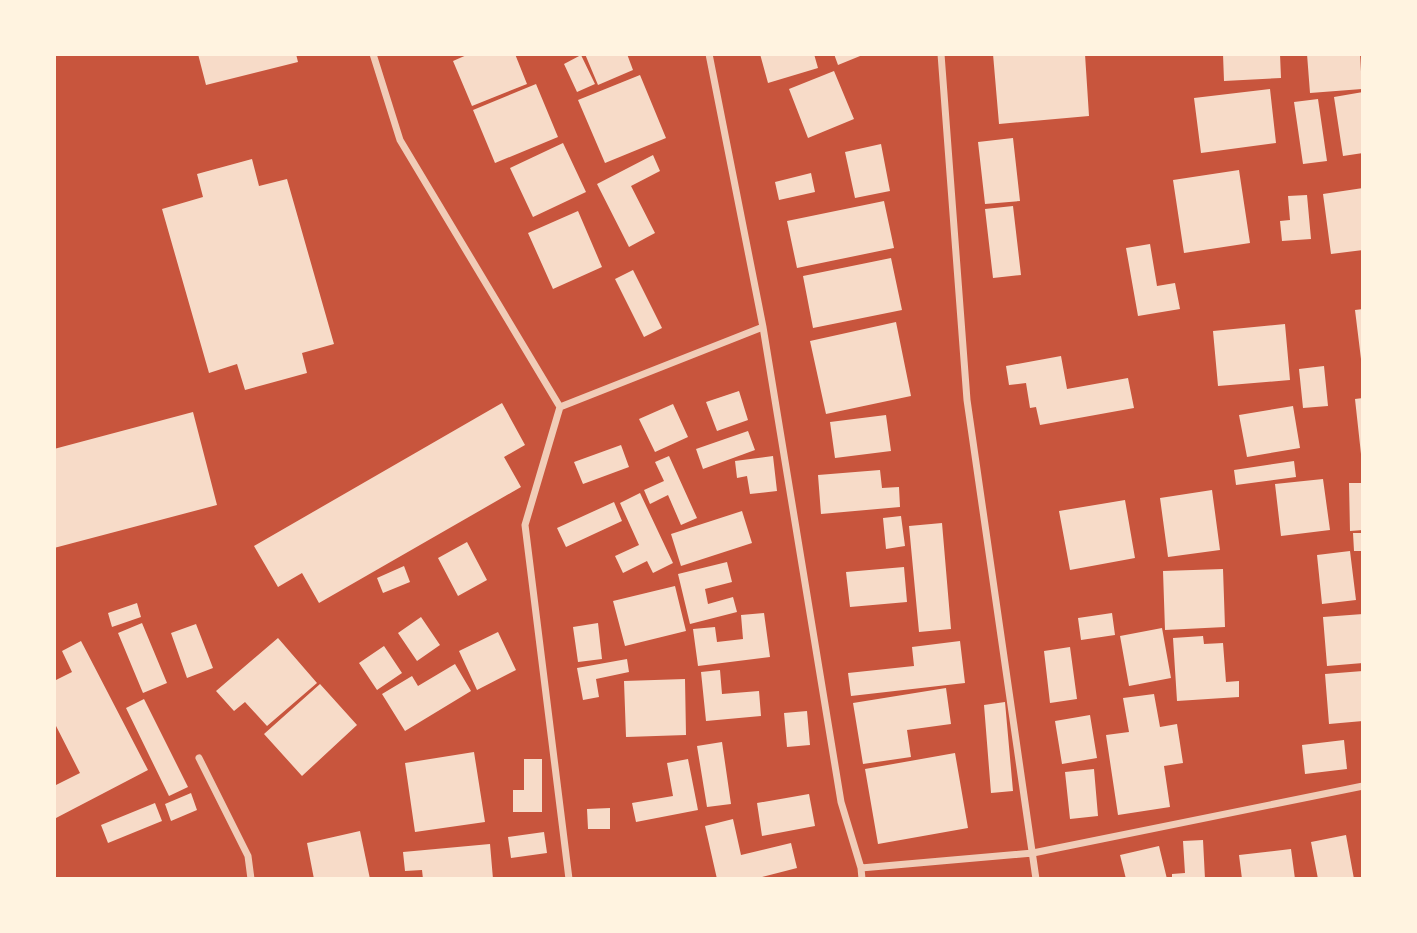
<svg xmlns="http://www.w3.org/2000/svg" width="1417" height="933" font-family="'Public Sans',sans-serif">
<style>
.building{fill:#f7dbc8}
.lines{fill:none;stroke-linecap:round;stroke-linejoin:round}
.minor{stroke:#f1ccb7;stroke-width:7}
</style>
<rect width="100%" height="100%" fill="#c8553d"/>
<path class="building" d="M198,54H296L298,62L206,85Z
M469,54H515L527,84L472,106L453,61Z
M585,54H627L633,70L598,85Z
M760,54H814L818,68L768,83Z
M834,54H865L838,65Z
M993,54H1085L1089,116L999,124Z
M1223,54H1280L1281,78L1224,81Z
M1307,54H1360L1362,89L1310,93Z
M581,55L595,84L577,92L564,64Z
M834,71L854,119L808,138L789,89Z
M640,75L666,138L605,163L578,100Z
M536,84L558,137L495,163L473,110Z
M1270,89L1276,143L1201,153L1194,98Z
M1363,92V153L1343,156L1334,97Z
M1318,99L1327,161L1303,164L1294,102Z
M1013,138L1020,201L985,204L978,142Z
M563,143L586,192L533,217L510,168Z
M881,144L890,191L855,198L845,152Z
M653,155L660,171L631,186L655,233L629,247L597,184Z
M252,159L259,186L287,179L334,344L302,353L307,373L245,390L237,364L209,373L162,209L203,197L197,174Z
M1239,170L1250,243L1184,253L1173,180Z
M811,173L815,192L779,200L775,182Z
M1363,188V250L1331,254L1323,194Z
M1307,195L1311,239L1282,241L1280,221L1290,220L1288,196Z
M884,201L894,248L797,268L787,221Z
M1013,206L1021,275L993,278L985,209Z
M578,211L602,267L553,289L528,233Z
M1150,244L1157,286L1175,283L1180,309L1138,316L1126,248Z
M891,258L902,310L813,328L803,276Z
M633,270L662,328L644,337L615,279Z
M1363,309V358L1361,359L1355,310Z
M896,322L911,396L826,414L810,341Z
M1285,324L1290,380L1218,386L1213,331Z
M1061,356L1067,389L1128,378L1134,408L1040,425L1036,407L1030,408L1026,383L1009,385L1006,366Z
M1324,366L1328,406L1303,408L1299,369Z
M739,391L748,420L717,431L706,402Z
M1363,398V454H1361L1355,399Z
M502,403L525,445L504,457L521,487L319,603L302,573L278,587L254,546Z
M673,404L688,437L655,452L639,419Z
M1293,406L1300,448L1247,457L1239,415Z
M193,412L217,505L54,548V449Z
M886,415L891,451L835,458L830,422Z
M748,431L755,450L703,469L696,449Z
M621,445L629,467L583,484L574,462Z
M669,456L697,518L681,525L668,495L650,504L644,490L664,481L655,462Z
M773,456L777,491L750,494L747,476L737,478L735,461Z
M1294,461L1296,477L1236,485L1234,470Z
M880,470L882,488L899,487L900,507L821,514L818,475Z
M1323,479L1330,530L1281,536L1275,484Z
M1349,483H1363V530L1350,531Z
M1212,490L1220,550L1168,557L1160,498Z
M640,493L673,563L653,573L647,561L623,573L615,556L639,545L620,503Z
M1125,500L1135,558L1070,570L1059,511Z
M614,502L622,521L566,547L557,528Z
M742,511L752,543L681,566L671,534Z
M901,516L905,546L886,549L883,518Z
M942,523L951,629L919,632L909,526Z
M1353,533H1363V551H1354Z
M467,542L487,580L458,596L438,558Z
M1350,551L1356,600L1322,604L1317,555Z
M727,562L732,582L705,589L708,604L733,597L737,612L690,624L678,574Z
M404,566L410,582L383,593L377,578Z
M904,567L907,602L850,607L846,572Z
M1223,569L1225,627L1165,630L1163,571Z
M675,586L686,631L625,646L613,601Z
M137,603L141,617L112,627L108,613Z
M764,613L770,657L698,666L693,629L715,627L717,642L743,639L741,615Z
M1112,613L1115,635L1081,640L1078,618Z
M1363,614V663L1327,666L1323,617Z
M421,617L440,645L417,661L398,633Z
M142,623L167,683L143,693L118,633Z
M598,623L602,659L578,662L573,627Z
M196,624L213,668L187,678L171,633Z
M1162,628L1171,678L1129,686L1120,636Z
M498,632L516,670L477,690L459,651Z
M1203,636L1204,644L1223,643L1226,682L1239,681V697L1177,701L1173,638Z
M278,638L317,683L267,726L245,702L234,711L216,691Z
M81,641L148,770L56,818L54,786L80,773L54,722V681L72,672L62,651Z
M960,641L965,683L851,696L848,673L914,666L912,647Z
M384,646L402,673L377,690L359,663Z
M1070,647L1077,699L1050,703L1044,651Z
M627,659L629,672L596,679L599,697L583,700L577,668Z
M455,664L471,691L405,731L382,694L412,676L418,686Z
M720,670L722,694L759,691L761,716L706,721L701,672Z
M1363,671V721L1329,724L1325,674Z
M685,679L686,735L626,737L624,681Z
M320,684L357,725L302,776L264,734Z
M946,688L951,724L907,730L911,757L863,764L853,703Z
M1154,694L1160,727L1177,724L1183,763L1164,766L1170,807L1118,815L1106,735L1129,732L1123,698Z
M144,699L188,787L169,796L126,708Z
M1005,702L1013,791L991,793L984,705Z
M807,711L810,745L787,747L784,713Z
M1090,715L1097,758L1062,764L1055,721Z
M1344,740L1347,769L1305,774L1302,745Z
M722,742L731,804L707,807L697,746Z
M474,752L485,822L415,832L405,763Z
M955,753L968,828L878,844L865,769Z
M524,759H542V812H513V790H524Z
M688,759L698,810L636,822L632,803L673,796L667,763Z
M1094,769L1098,816L1070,819L1065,772Z
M191,793L197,810L171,821L165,804Z
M809,794L815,826L762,836L757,803Z
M155,803L162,821L108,843L101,825Z
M610,808V829H588L587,809Z
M733,819L741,855L791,843L797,868L754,879H717L705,826Z
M360,831L370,879H314L307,843Z
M544,832L547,853L511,858L508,837Z
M1346,835L1354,879H1318L1311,842Z
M1203,840L1205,879H1172V874L1185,873L1183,841Z
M490,844L493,879H423L422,870L405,871L403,852Z
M1159,846L1167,879H1126L1120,855Z
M1291,849L1295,879H1242L1239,855Z"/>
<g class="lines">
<path class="minor" d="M373,54L400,140L560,407L525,525L569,879
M709,54L763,327L841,802L861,868L862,879
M941,54L967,400L1036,879
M560,407L763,327
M199,758L248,856L251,879
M861,868L1033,853L1363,786"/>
</g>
<rect width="1417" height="933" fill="none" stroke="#fff3e0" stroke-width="112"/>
</svg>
